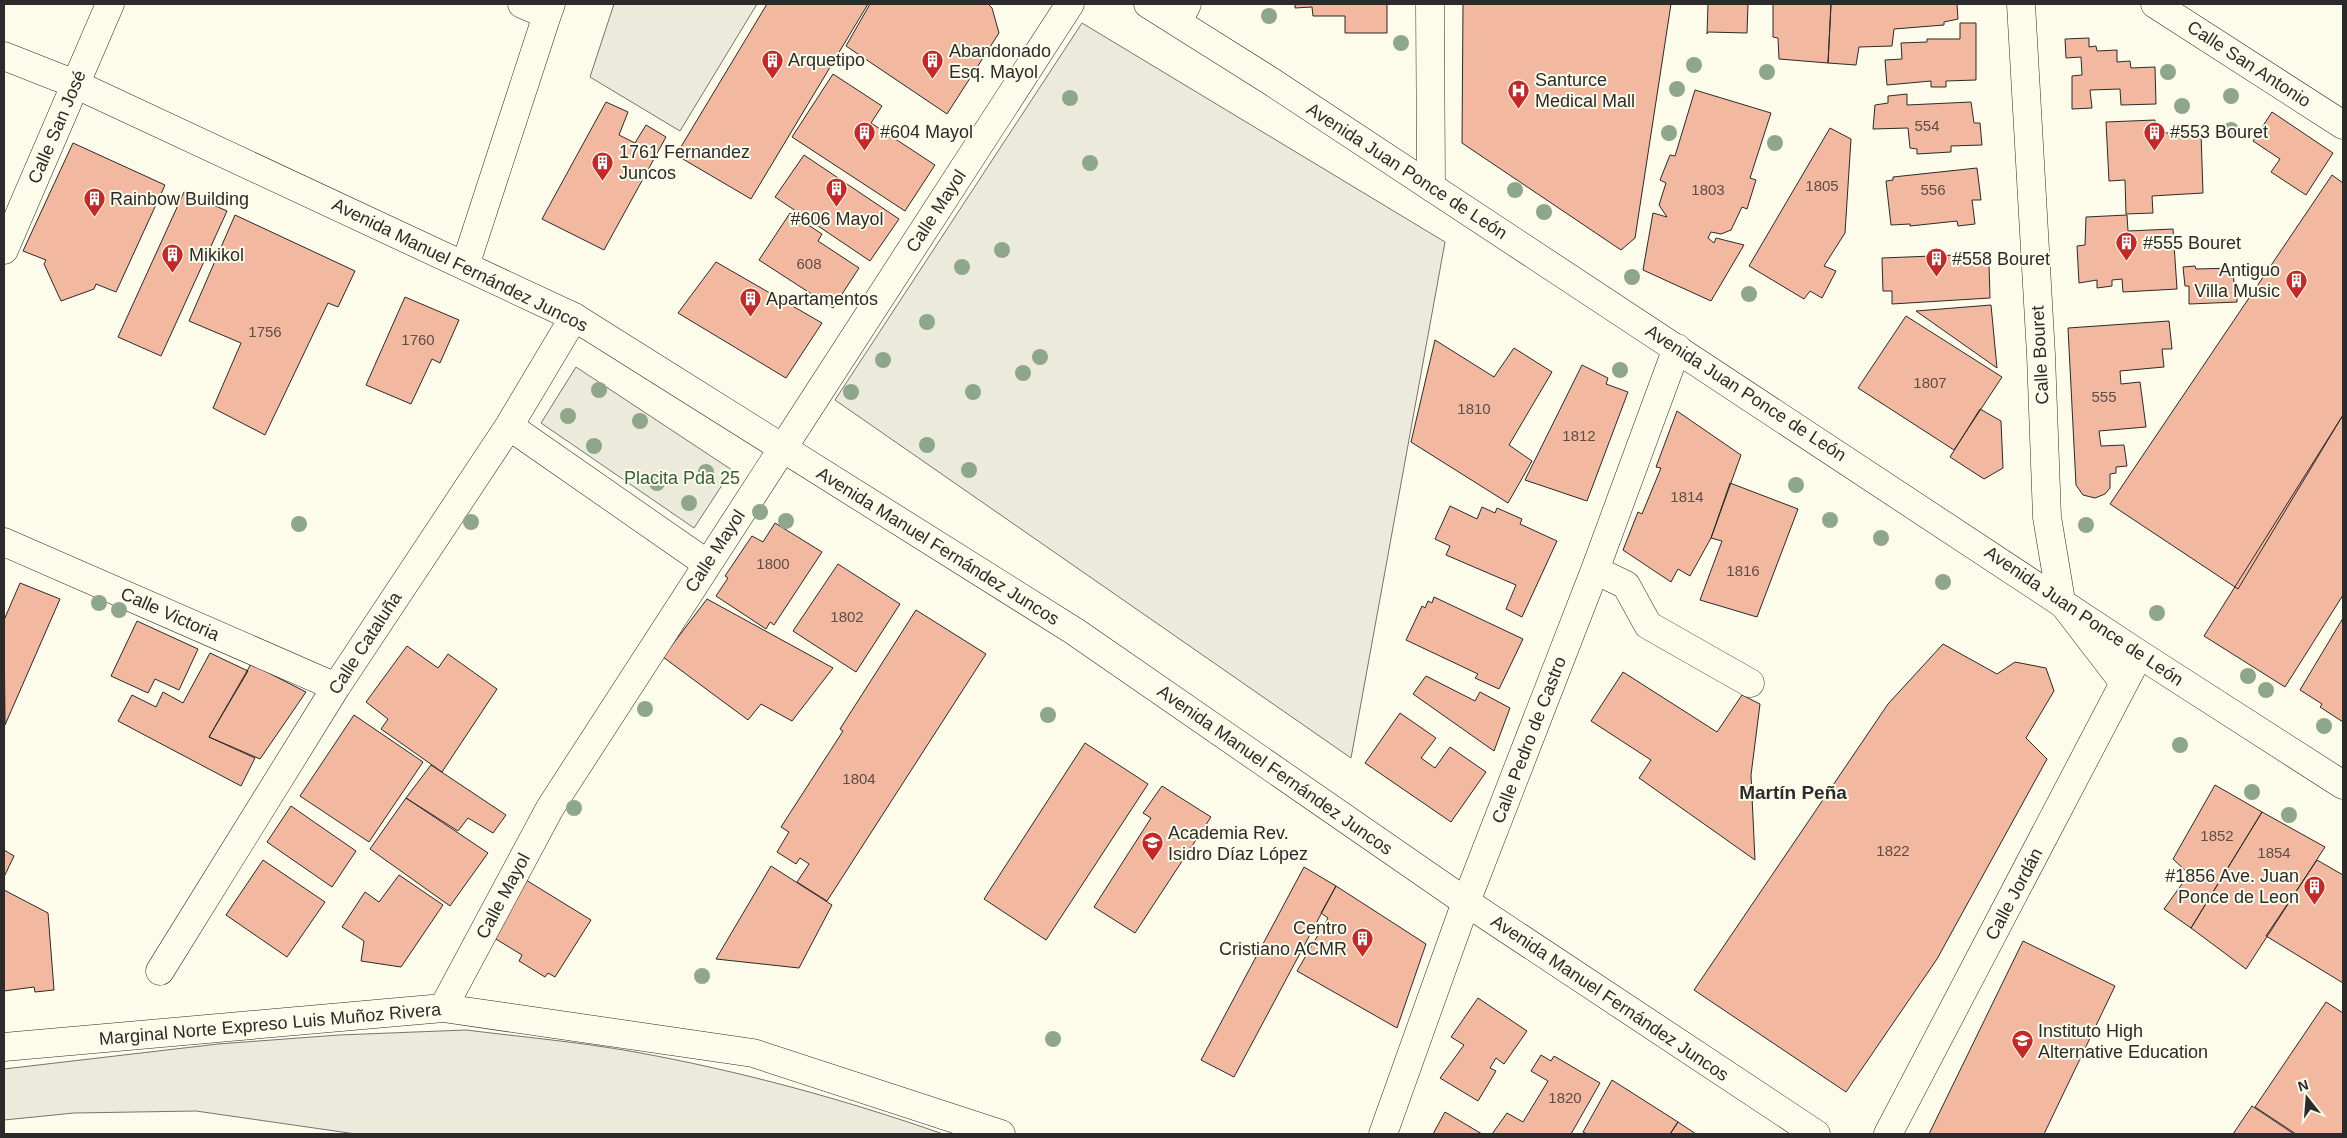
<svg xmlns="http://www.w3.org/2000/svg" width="2347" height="1138" font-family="Helvetica,sans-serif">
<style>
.green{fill:#ecebdb;stroke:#74746e}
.building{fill:#f2b8a0;stroke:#2b2b2b}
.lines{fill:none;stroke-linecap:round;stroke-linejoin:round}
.minor-casing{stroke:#2b2b2b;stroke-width:29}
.major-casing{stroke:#2b2b2b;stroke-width:29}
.minor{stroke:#fdfbea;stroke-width:28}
.major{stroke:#fdfbea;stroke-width:28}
.tree{fill:#8ea78a}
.labels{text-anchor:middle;stroke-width:4;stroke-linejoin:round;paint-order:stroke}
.number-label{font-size:15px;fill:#5d4e48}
.poi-label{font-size:18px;fill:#2b2b2b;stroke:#fdfbea;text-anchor:start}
.street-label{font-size:18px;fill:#2b2b2b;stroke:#fdfbea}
.park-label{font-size:18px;fill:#34623c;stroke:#fdfbea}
.neighbourhood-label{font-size:19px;font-weight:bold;fill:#2b2b2b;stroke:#fdfbea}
</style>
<rect width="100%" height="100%" fill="#fdfbea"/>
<path class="green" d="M614,4H757L680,131L590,77Z
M1082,23L1445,242L1351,758L835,400Z
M576,367L732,470L694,528L541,423Z
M466,1030C522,1037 580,1042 635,1052C740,1071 843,1099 943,1134H356L196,1111L74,1113L4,1120V1069L218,1044L339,1035Z"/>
<path class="building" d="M767,4H868L751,199L676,155Z
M870,4H988L992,8L999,33L947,114L846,46Z
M1295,4H1387V33H1345V16H1313L1312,7L1295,8Z
M1463,4H1671L1635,238L1621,250L1462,143Z
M1708,4H1748L1747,33L1708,32L1707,34Z
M1773,4H1831L1828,63L1779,59L1778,38L1773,37Z
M1831,4H1957L1958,19L1944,22V25L1894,29L1892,46L1859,47L1856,65L1828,63Z
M1960,23H1976V80L1946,81V87H1931V81L1887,85L1885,60L1902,59L1901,43L1927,42V39H1960Z
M2089,38V47L2096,46L2097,51L2117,50V62L2130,61L2131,68L2155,67L2156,104L2121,105L2120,89L2090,90L2092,108L2072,109V76L2082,75L2081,57L2066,58L2065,39Z
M833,74L882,106L871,123L935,165L905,211L792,137Z
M1695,90L1771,113L1750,178L1756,180L1747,209L1742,207L1731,230L1721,234L1711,232L1708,238L1714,243L1716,238L1744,245L1711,301L1643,270L1653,213L1667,217L1659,205L1666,183L1660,180L1670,155L1675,156Z
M1907,94V105L1971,102L1974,123H1980L1982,145L1951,146V152L1917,154V149L1910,148L1908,128L1873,129L1875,105L1888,103V96Z
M606,102L628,112L619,135L635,143L646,125L666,137L604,250L542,219Z
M2272,112L2333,153L2306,195L2271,172L2280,159L2253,141Z
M2155,120V133H2201L2203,193L2152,196L2153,213L2126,214L2125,180L2109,181L2106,122Z
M1830,128L1851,139L1845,233L1824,266L1836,271L1822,298L1810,291L1804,299L1749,266Z
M73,143L165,185L116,292L96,284L94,289L61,301L44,264L46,260L23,251Z
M804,155L899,219L870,261L775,197Z
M1977,168L1981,200H1972L1975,224L1958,226L1957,221L1910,226V224L1891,225L1886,181L1893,180V177Z
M2332,175L2343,183V415L2238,589L2110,504Z
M184,192L227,211L161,356L118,337Z
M790,213L822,234L818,241L859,268L833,308L759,260Z
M235,215L355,271L338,307L328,303L265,435L213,408L241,343L189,321Z
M2127,215L2128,231L2173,229L2177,289L2123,292L2122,279L2112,280V286L2097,288V280L2079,283L2077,246L2085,245L2086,217Z
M1982,254V264H1989L1990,298L1892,304V291H1883L1882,258Z
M716,262L822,323L786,378L678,313Z
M2195,266L2196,269L2233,268L2234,283H2237V302L2189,304V286H2185L2183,267Z
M405,297L459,320L440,363L432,359L411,404L366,385Z
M1991,305L1997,368L1916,311Z
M1906,316L2002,377L1954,450L1858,388Z
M2169,321L2172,349H2162L2164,367L2120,371L2121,384L2140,382L2146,427L2099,431L2101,446L2124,445L2127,466L2116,467V473L2110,474V488L2105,494L2095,498L2083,495L2076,485L2068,328Z
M1435,340L1494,377L1514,348L1552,372L1509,445L1532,461L1508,503L1411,442Z
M1582,365L1608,378L1606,384L1628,392L1587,501L1525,480Z
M1980,409L2001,421L2003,468L1984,479L1950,457Z
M1677,411L1741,455L1711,538L1690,576L1678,569L1671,582L1623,550L1638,512L1642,514L1661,468L1656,467Z
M2343,415V595L2285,687L2204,636Z
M1730,483L1798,509L1757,617L1700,600L1722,541L1711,538Z
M1450,506L1477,519L1482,507L1495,513L1497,508L1522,519L1520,524L1557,541L1522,617L1506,609L1516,585L1446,555L1450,546L1435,539Z
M775,523L822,552L774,625L770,622L766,629L716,596L728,578L725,576L752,536L763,542Z
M838,564L900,604L856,672L793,631Z
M20,583L60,599L5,725L4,620Z
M1434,597L1523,639L1499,689L1475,678L1478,674L1406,640L1422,606L1425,608L1428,601L1432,603Z
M707,599L833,668L792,721L761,704L748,720L663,657Z
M916,610L986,654L827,901L797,882L809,864L800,858L796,864L777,852L789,832L781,827L843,731L840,729Z
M2343,618V722L2320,707L2322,704L2300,690Z
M137,621L198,649L179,690L155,679L148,693L111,676Z
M1943,644L1997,674L2015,662L2046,668L2054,691L2026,738L2047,759L1937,959L1846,1092L1694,990L1888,704Z
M407,646L438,668L448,654L497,689L442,772L381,729L388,719L366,702Z
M210,653L248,671L209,737L255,758L241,786L118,721L132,695L156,707L163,692L183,703Z
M251,664L306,692L260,759L209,737Z
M1623,672L1717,732L1742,695L1760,704L1751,775L1755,860L1639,778L1651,760L1591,721Z
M1426,676L1475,701L1480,692L1510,708L1494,751L1413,694Z
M1400,713L1436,738L1421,758L1435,768L1450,747L1486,772L1451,822L1365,763Z
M354,715L423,762L369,842L300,796Z
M1085,743L1148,784L1046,940L984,899Z
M431,765L506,815L493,833L468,818L458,831L406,798Z
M2215,785L2262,812L2191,928L2164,909L2189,874L2173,859Z
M1162,786L1211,817L1135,933L1094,907L1151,818L1143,813Z
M406,798L488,853L450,906L370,849Z
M291,806L356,851L332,887L267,842Z
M2262,812L2325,847L2246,969L2191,928Z
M4,850L14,856L4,877Z
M263,860L325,902L287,957L226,915Z
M2317,860L2343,875V983L2266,936Z
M771,866L832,905L799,968L716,959Z
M1304,867L1336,886L1234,1077L1201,1060Z
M399,875L443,905L401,967L361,961L364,941L342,927L365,892L379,902Z
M526,880L591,920L555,977L548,973L545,977L519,961L522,955L491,936Z
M1336,886L1426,944L1397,1028L1297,971L1328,918L1321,913Z
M4,890L48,913L54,990L35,992L34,987L4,991Z
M2023,941L2115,986L2044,1134H1929Z
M1478,998L1527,1031L1504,1064L1496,1058L1490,1068L1496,1071L1478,1101L1440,1078L1464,1045L1451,1037Z
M2326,1002L2343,1013V1134H2296L2255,1107Z
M1541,1055L1551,1061L1554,1056L1600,1083L1571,1134H1492L1507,1113L1523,1122L1548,1081L1531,1071Z
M1612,1080L1678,1122L1670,1134H1587L1583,1132Z
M2252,1106L2294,1134H2233Z
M1445,1112L1482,1134H1433Z
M1678,1122L1696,1134H1670Z"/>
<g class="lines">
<defs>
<path id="minor" d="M522,4L547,15L551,4
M1430,4L1431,187
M2021,4L2041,355L2047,517L2061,601L2124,683
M2155,4L2343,125
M1178,22L1187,4
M4,250L110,4
M465,266L547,15
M509,426L706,563
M4,542L336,687
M1595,570L1626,585L1648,625L1750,683
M160,971L336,687L509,426L574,317
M443,1008L550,808L1070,4
M4,1047L443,1008L753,1053L1001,1134
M1383,1134L1466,902L1595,570L1677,348
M1888,1134L2133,666"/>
<path id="major" d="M1148,4L1272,82L2139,654L2343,785
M4,56L75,84L574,317L1074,631L1466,902L1816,1134"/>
</defs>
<use href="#minor" class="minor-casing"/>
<use href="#major" class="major-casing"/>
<use href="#minor" class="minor"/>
<use href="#major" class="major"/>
</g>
<g class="tree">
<circle cx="1269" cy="16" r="8"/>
<circle cx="1401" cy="43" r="8"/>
<circle cx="1694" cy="65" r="8"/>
<circle cx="1767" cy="72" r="8"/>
<circle cx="2168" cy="72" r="8"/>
<circle cx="1677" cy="89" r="8"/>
<circle cx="2231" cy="96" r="8"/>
<circle cx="1070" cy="98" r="8"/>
<circle cx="2182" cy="106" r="8"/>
<circle cx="2231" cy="130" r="8"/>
<circle cx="1669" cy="133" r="8"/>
<circle cx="1775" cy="143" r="8"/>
<circle cx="1090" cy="163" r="8"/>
<circle cx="1515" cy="190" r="8"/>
<circle cx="1544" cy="212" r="8"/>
<circle cx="1002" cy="250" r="8"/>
<circle cx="962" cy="267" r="8"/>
<circle cx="1632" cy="277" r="8"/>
<circle cx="1749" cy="294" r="8"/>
<circle cx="927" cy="322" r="8"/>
<circle cx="1040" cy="357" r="8"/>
<circle cx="883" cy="360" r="8"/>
<circle cx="1620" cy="370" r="8"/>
<circle cx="1023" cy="373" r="8"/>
<circle cx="599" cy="390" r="8"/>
<circle cx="851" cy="392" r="8"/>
<circle cx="973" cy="392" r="8"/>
<circle cx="568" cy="416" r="8"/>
<circle cx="640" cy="421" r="8"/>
<circle cx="927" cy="445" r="8"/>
<circle cx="594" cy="446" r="8"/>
<circle cx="969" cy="470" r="8"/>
<circle cx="706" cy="472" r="8"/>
<circle cx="657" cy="483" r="8"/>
<circle cx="1796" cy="485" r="8"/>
<circle cx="689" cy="503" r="8"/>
<circle cx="760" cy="512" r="8"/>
<circle cx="1830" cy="520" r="8"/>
<circle cx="786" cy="521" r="8"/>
<circle cx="471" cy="522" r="8"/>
<circle cx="299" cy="524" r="8"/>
<circle cx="2086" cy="525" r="8"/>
<circle cx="1881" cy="538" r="8"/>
<circle cx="1943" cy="582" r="8"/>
<circle cx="99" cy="603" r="8"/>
<circle cx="119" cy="610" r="8"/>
<circle cx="2157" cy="613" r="8"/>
<circle cx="2248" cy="676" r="8"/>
<circle cx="2266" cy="690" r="8"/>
<circle cx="645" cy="709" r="8"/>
<circle cx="1048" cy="715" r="8"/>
<circle cx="2324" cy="726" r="8"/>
<circle cx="2180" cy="745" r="8"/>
<circle cx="2252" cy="792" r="8"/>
<circle cx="574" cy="808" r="8"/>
<circle cx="2289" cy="815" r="8"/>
<circle cx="702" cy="976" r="8"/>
<circle cx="1053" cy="1039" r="8"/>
</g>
<defs>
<symbol id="building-pin" viewBox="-11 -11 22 30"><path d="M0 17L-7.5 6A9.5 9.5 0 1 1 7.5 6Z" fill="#c62828" stroke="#fdfbea"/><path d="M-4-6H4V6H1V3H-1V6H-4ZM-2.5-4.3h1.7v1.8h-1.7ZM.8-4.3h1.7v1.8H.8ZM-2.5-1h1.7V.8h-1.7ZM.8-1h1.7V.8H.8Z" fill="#fff"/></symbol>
<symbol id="hospital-pin" viewBox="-11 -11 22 30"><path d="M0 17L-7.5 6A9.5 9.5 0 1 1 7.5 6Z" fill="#c62828" stroke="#fdfbea"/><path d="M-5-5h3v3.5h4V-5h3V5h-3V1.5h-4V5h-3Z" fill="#fff"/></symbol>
<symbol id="school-pin" viewBox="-11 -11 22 30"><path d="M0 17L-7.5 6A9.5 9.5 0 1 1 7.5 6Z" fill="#c62828" stroke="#fdfbea"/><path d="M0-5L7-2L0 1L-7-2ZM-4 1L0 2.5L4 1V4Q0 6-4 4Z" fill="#fff"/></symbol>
</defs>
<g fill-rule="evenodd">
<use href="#building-pin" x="760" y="48" width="25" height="34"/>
<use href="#building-pin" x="920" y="48" width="25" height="34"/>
<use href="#hospital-pin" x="1506" y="78" width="25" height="34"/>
<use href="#building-pin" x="852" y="120" width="25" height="34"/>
<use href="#building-pin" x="2142" y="120" width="25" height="34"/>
<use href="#building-pin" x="590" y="150" width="25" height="34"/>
<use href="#building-pin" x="824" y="176" width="25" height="34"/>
<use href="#building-pin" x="82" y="186" width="25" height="34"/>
<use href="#building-pin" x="2114" y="230" width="25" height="34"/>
<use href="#building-pin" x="160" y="242" width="25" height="34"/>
<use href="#building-pin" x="1924" y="246" width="25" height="34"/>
<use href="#building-pin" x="2284" y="268" width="25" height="34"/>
<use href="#building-pin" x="738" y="286" width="25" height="34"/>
<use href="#school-pin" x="1140" y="830" width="25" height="34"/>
<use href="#building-pin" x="2302" y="874" width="25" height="34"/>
<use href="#building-pin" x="1350" y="926" width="25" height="34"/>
<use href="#school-pin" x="2010" y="1028" width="25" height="34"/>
</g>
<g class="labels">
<g class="number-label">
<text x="1927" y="131">554</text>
<text x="1822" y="191">1805</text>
<text x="1708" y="195">1803</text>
<text x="1933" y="195">556</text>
<text x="809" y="269">608</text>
<text x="265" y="337">1756</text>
<text x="418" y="345">1760</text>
<text x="1930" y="388">1807</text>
<text x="2104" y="402">555</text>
<text x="1474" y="414">1810</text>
<text x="1579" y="441">1812</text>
<text x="1687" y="502">1814</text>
<text x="773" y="569">1800</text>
<text x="1743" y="576">1816</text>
<text x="847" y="622">1802</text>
<text x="859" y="784">1804</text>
<text x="2217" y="841">1852</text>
<text x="1893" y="856">1822</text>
<text x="2274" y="858">1854</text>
<text x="1565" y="1103">1820</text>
</g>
<g class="poi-label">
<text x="949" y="57">Abandonado<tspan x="949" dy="21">Esq. Mayol</tspan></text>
<text x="788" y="66">Arquetipo</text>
<text x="1535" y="86">Santurce<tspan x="1535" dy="21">Medical Mall</tspan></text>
<text x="880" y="138">#604 Mayol</text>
<text x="2170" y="138">#553 Bouret</text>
<text x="619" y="158">1761 Fernandez<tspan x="619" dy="21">Juncos</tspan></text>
<text x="110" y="205">Rainbow Building</text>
<text x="837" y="225" text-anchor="middle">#606 Mayol</text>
<text x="2143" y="249">#555 Bouret</text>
<text x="189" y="261">Mikikol</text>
<text x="1952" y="265">#558 Bouret</text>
<text x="2280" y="276" text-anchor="end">Antiguo<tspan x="2280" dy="21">Villa Music</tspan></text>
<text x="766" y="305">Apartamentos</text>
<text x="1168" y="839">Academia Rev.<tspan x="1168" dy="21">Isidro Díaz López</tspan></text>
<text x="2299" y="882" text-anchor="end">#1856 Ave. Juan<tspan x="2299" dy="21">Ponce de Leon</tspan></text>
<text x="1347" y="934" text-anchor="end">Centro<tspan x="1347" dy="21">Cristiano ACMR</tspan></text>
<text x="2038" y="1037">Instituto High<tspan x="2038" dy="21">Alternative Education</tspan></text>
</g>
<g class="street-label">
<text transform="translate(2249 64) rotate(33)" y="6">Calle San Antonio</text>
<text transform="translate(57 127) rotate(-67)" y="6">Calle San José</text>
<text transform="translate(1407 171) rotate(33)" y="6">Avenida Juan Ponce de León</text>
<text transform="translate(936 211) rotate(-57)" y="6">Calle Mayol</text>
<text transform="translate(460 265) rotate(26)" y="6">Avenida Manuel Fernández Juncos</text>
<text transform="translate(2040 355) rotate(-93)" y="6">Calle Bouret</text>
<text transform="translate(1746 393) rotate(33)" y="6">Avenida Juan Ponce de León</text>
<text transform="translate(938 546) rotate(32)" y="6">Avenida Manuel Fernández Juncos</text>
<text transform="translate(715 551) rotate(-57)" y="6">Calle Mayol</text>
<text transform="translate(170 614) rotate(24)" y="6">Calle Victoria</text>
<text transform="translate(2084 616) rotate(34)" y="6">Avenida Juan Ponce de León</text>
<text transform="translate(365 643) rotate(-57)" y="6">Calle Cataluña</text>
<text transform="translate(1529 740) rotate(-69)" y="6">Calle Pedro de Castro</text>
<text transform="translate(1275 770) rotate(35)" y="6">Avenida Manuel Fernández Juncos</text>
<text transform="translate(2014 894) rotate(-62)" y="6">Calle Jordán</text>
<text transform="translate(503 896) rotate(-62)" y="6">Calle Mayol</text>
<text transform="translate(1610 998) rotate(34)" y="6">Avenida Manuel Fernández Juncos</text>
<text transform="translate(270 1024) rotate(-5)" y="6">Marginal Norte Expreso Luis Muñoz Rivera</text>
</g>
<g class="park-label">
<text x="682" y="484">Placita Pda 25</text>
</g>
<g class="neighbourhood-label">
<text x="1793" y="799">Martín Peña</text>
</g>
</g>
<rect width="2347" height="1138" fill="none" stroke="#2b2b2b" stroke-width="10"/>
<g transform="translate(2307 1098) rotate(343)" stroke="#fdfbea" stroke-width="4" paint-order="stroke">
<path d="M0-4L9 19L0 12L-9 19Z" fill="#2b2b2b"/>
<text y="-8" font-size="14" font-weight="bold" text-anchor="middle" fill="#2b2b2b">N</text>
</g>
</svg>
